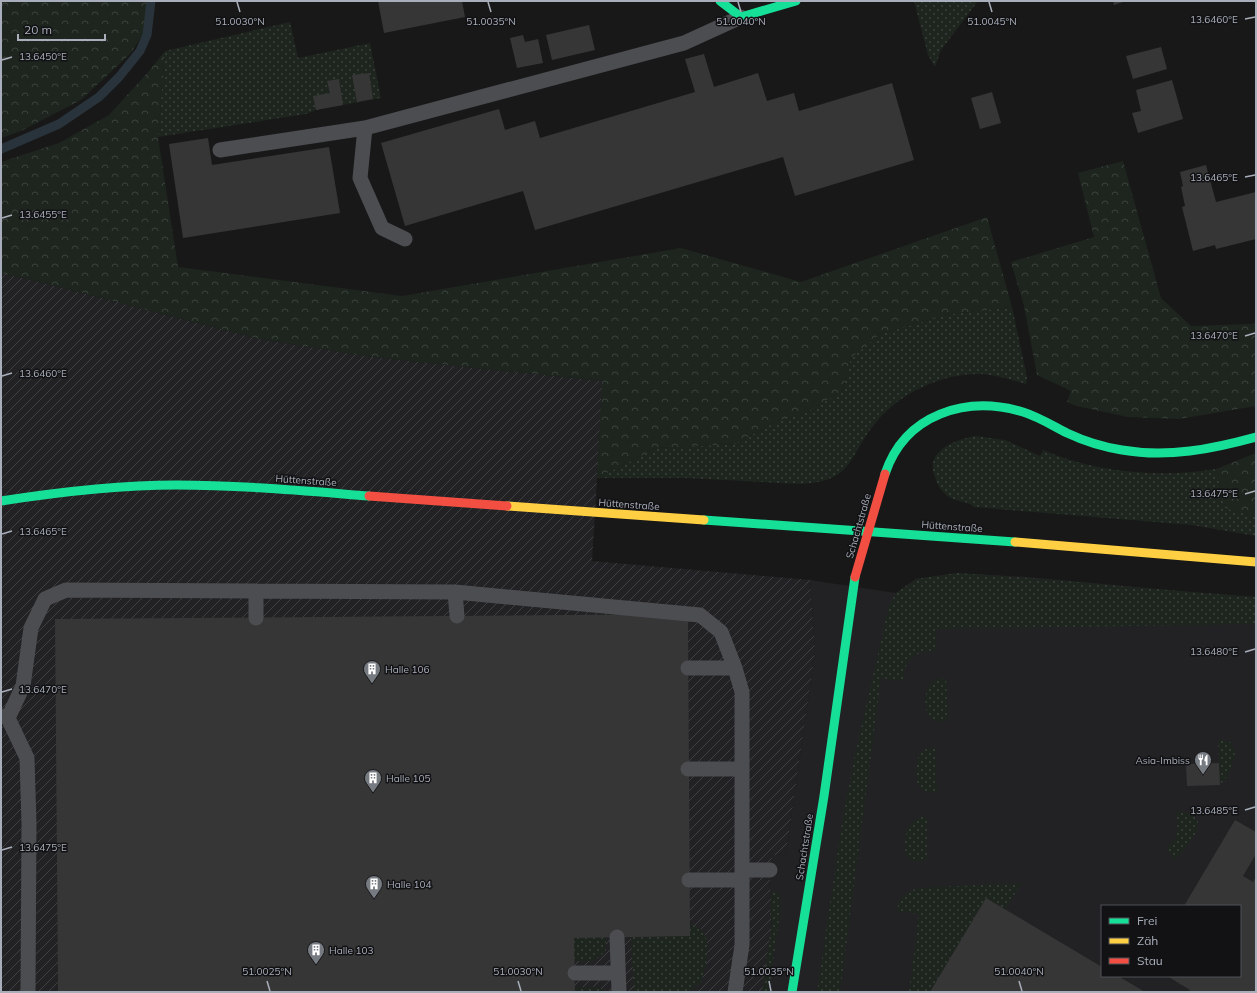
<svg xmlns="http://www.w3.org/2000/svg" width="1257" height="993" font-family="Mulish,sans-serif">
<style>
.built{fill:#222224;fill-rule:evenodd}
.industrial{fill:url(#industrial-furrows)}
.green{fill:url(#green-dots)}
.forest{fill:url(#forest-crowns)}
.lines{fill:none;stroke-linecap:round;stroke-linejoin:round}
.stream{stroke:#29333b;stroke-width:9}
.building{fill:#363637}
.lane{stroke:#4b4d51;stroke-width:15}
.fast{stroke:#16e098;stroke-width:9}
.slow{stroke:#ffcf43;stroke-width:9}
.jam{stroke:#f24e42;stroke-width:9}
.ticks{fill:none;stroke:#a8aeba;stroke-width:1.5}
.labels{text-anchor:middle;stroke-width:3;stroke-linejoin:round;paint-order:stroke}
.street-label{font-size:10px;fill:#a8aeba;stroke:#121214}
.poi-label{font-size:10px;fill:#a8aeba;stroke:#121214;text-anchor:start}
.ticks-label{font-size:10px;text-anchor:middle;fill:#a8aeba;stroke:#121214;stroke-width:3;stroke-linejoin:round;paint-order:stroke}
</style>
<defs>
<pattern id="industrial-furrows" width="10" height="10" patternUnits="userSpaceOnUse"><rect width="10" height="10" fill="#222224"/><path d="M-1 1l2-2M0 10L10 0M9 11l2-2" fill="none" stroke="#3f4042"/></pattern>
<pattern id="green-dots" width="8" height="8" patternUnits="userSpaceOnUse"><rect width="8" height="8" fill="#1d251e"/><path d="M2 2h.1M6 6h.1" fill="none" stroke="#3b423d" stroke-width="1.8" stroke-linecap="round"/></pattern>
<pattern id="forest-crowns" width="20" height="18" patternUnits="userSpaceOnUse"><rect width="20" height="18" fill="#1d251e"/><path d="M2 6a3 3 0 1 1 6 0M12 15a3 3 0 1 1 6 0" fill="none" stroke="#3b423d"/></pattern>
</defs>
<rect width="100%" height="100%" fill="#181818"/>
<path class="built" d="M957,573L1028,577L1200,593L1256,597V992H766L775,925L770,916L772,890L769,889L772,856L786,853L815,652L810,580L896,593L916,579ZM1102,906H1240V976H1102Z"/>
<path class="industrial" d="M1,273L36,281L259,339L380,358L603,381L592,561L810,580L815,652L786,853L772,856L769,889L772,890L770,916L772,920L766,992H1Z"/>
<path class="green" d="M914,1H978L941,50L935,67L928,55Z
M290,22L298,58L370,43L381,98L316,110L306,114L158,137L165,51Z
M1012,307L1027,377L1026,384C1012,380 996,375 982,374C942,373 902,392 877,421C848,455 855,482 800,484L685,478H597L657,448L735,444L780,420L807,412L842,391L851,358L880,334L950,314Z
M975,436L1005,440L1040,456L1043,450C1095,473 1160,478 1216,469L1225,508L1256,516V536L1192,525L974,507C967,500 957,503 949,497C942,492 937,485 935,477C924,451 955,440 975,436Z
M957,573C1057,579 1156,590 1256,597V624L936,629V651C914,652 905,658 903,681L881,678L840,992H817L842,823L855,755L889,606L896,593L916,579Z
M946,678L948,721C944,721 938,722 935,720C922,716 924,692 931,683C935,679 941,679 946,678Z
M1218,740L1230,742L1235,749C1235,762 1229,776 1220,785Z
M928,748H935L937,793C932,792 925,792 921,789C914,783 915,761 921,753C922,751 926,749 928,748Z
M1177,812C1187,812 1192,813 1198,821C1198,836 1185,849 1174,859L1166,848C1181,837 1177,829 1177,812Z
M920,817H927V860C922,860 916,862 911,860C901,855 905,829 912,822C914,820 917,819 920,817Z
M1022,883L1005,909L986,898L930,992H909L919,914L897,911C898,898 906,893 917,888Z
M772,890L779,895L781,905L769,992H762L772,920L770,916Z
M689,924C692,925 696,925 698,927C714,938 706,969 701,983L688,992H634L631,937L689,936Z
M606,937V951L594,961H574V938Z
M574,987H599L605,992H575Z"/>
<path class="forest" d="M1,1H149L144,33L130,54L81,100L21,131L1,138Z
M165,51L158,137L178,267L402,296L681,248L801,282L987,217L1012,307L950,314L880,334L851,358L842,391L807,412L780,420L735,444L657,448L597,478L602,381L380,358L259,339L36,281L1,273V162L59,143L109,115L149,71Z
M1123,161L1161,298L1191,326L1251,324L1256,322V406L1179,419L1128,417L1076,406L1067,402L1071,391L1037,375L1024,306L1011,262L1094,237L1078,173Z
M1256,453V516L1225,508L1216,469Z"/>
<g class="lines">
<path class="stream" d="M1,149L59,124L99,97L119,77L140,51L147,35L151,1"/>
</g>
<path class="building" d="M378,1H462L465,17L384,33Z
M1113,1H1126L1114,5Z
M589,25L595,50L552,60L546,35Z
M523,35L525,42L538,39L543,63L517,68L510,38Z
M1161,47L1167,69L1133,79L1126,56Z
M704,54L714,87L758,73L767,101L794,93L799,111L892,83L914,160L795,196L783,157L535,230L523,191L405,226L381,143L499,109L505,130L535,121L540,138L695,92L685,59Z
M369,73L373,99L357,102L352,75Z
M339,79L343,105L316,110L313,96L330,93L327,81Z
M1172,80L1183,119L1138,133L1132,113L1141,111L1136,90Z
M992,92L1001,123L980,129L971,98Z
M208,138L212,165L329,147L340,213L183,238L169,144Z
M1206,165L1216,202L1256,192V239L1216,249L1215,245L1193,251L1182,207L1185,206L1181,187L1183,186L1180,172Z
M688,614L690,936L574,938L575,992H58L55,619Z
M1219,763L1220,785L1187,786L1186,764Z
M1235,820L1256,832V854L1243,876L1253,882L1256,877V992H1189L1190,990L1167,976H1240V906H1184Z
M986,898L1102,967V976H1118L1145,992H930Z"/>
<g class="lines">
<path class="lane" d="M365,128L360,178L382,228L405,239
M220,150L365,128L684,43L741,17
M457,616L455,592L700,615L721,632L735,668
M256,618V591L455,592
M688,668H735L742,692V769
M1,716L8,718L27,758L29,824L28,992
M8,718L23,686L31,628L45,599L66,590L256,591
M688,769H742V870
M742,879V870H770
M689,880H742V945L735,992
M617,937L619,992
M575,973H618"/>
<path class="fast" d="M720,1L741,17L796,1
M885,474C905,414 966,395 1023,412C1039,417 1053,426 1067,433C1084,441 1103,447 1122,450C1168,458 1212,449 1256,437
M1,501C59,492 117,485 176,485C240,485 305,491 369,496
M704,520L1015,542
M792,992L824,796L855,577"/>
<path class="slow" d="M507,506L704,520
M1015,542L1256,562"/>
<path class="jam" d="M369,496L507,506
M855,577L885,474"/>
</g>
<path class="ticks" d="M237,2L240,12M488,2L491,12M738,2L741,12M989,2L992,12M1245,19L1255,17M2,60L12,57M1245,177L1255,175M2,218L12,215M1245,336L1255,333M2,376L12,373M1245,494L1255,491M2,534L12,531M1245,652L1255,649M2,692L12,689M1245,810L1255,807M2,850L12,847M267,981L270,991M518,981L521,991M769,981L771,991M1019,981L1022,991"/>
<defs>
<symbol id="building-pin" viewBox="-11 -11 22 30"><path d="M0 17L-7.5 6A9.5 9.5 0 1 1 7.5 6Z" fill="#767a81" stroke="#121214"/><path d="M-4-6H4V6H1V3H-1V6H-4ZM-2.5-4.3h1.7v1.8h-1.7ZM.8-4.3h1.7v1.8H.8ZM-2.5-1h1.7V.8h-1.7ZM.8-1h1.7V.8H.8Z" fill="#fff"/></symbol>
<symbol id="restaurant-pin" viewBox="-11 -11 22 30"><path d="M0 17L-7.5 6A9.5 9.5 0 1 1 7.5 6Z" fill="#767a81" stroke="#121214"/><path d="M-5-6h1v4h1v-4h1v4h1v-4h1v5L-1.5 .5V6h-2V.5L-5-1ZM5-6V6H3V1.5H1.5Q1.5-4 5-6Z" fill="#fff"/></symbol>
</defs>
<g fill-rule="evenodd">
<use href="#building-pin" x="362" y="659" width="20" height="27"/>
<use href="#restaurant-pin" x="1193" y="750" width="20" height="27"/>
<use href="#building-pin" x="363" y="768" width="20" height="27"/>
<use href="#building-pin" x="364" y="874" width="20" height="27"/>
<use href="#building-pin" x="306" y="940" width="20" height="27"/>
</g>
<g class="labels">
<g class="street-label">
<text transform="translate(306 480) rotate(4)" y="4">Hüttenstraße</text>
<text transform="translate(629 504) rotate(4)" y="4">Hüttenstraße</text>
<text transform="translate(858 526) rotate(-74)" y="4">Schachtstraße</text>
<text transform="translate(952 526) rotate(4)" y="4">Hüttenstraße</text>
<text transform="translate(804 847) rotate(-81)" y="4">Schachtstraße</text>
</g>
<g class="poi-label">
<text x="385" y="673">Halle 106</text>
<text x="1190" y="764" text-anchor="end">Asia-Imbiss</text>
<text x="386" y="782">Halle 105</text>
<text x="387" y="888">Halle 104</text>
<text x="329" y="954">Halle 103</text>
</g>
</g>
<g class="ticks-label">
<text x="1214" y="23">13.6460°E</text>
<text x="240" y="25">51.0030°N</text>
<text x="491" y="25">51.0035°N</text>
<text x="741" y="25">51.0040°N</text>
<text x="992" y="25">51.0045°N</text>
<text x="43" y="60">13.6450°E</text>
<text x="1214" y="181">13.6465°E</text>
<text x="43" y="218">13.6455°E</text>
<text x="1214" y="339">13.6470°E</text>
<text x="43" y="377">13.6460°E</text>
<text x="1214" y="497">13.6475°E</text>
<text x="43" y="535">13.6465°E</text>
<text x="1214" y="655">13.6480°E</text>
<text x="43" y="693">13.6470°E</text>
<text x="1214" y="814">13.6485°E</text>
<text x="43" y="851">13.6475°E</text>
<text x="267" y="975">51.0025°N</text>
<text x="518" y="975">51.0030°N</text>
<text x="769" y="975">51.0035°N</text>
<text x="1019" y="975">51.0040°N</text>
</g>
<rect width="1257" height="993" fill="none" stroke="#a8aeba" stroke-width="4"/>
<rect x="1101" y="905" width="140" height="72" fill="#121214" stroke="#4e5056"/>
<rect x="1109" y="918" width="20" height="6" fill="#16e098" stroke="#4e5056"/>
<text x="1137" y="925" font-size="12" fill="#a8aeba">Frei</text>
<rect x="1109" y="938" width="20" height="6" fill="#ffcf43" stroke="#4e5056"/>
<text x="1137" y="945" font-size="12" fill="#a8aeba">Zäh</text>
<rect x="1109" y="958" width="20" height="6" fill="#f24e42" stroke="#4e5056"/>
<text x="1137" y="965" font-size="12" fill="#a8aeba">Stau</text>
<path d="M18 34v6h87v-6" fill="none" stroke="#a8aeba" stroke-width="2"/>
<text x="24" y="34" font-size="12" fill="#a8aeba" stroke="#121214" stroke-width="3" paint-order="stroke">20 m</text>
</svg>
